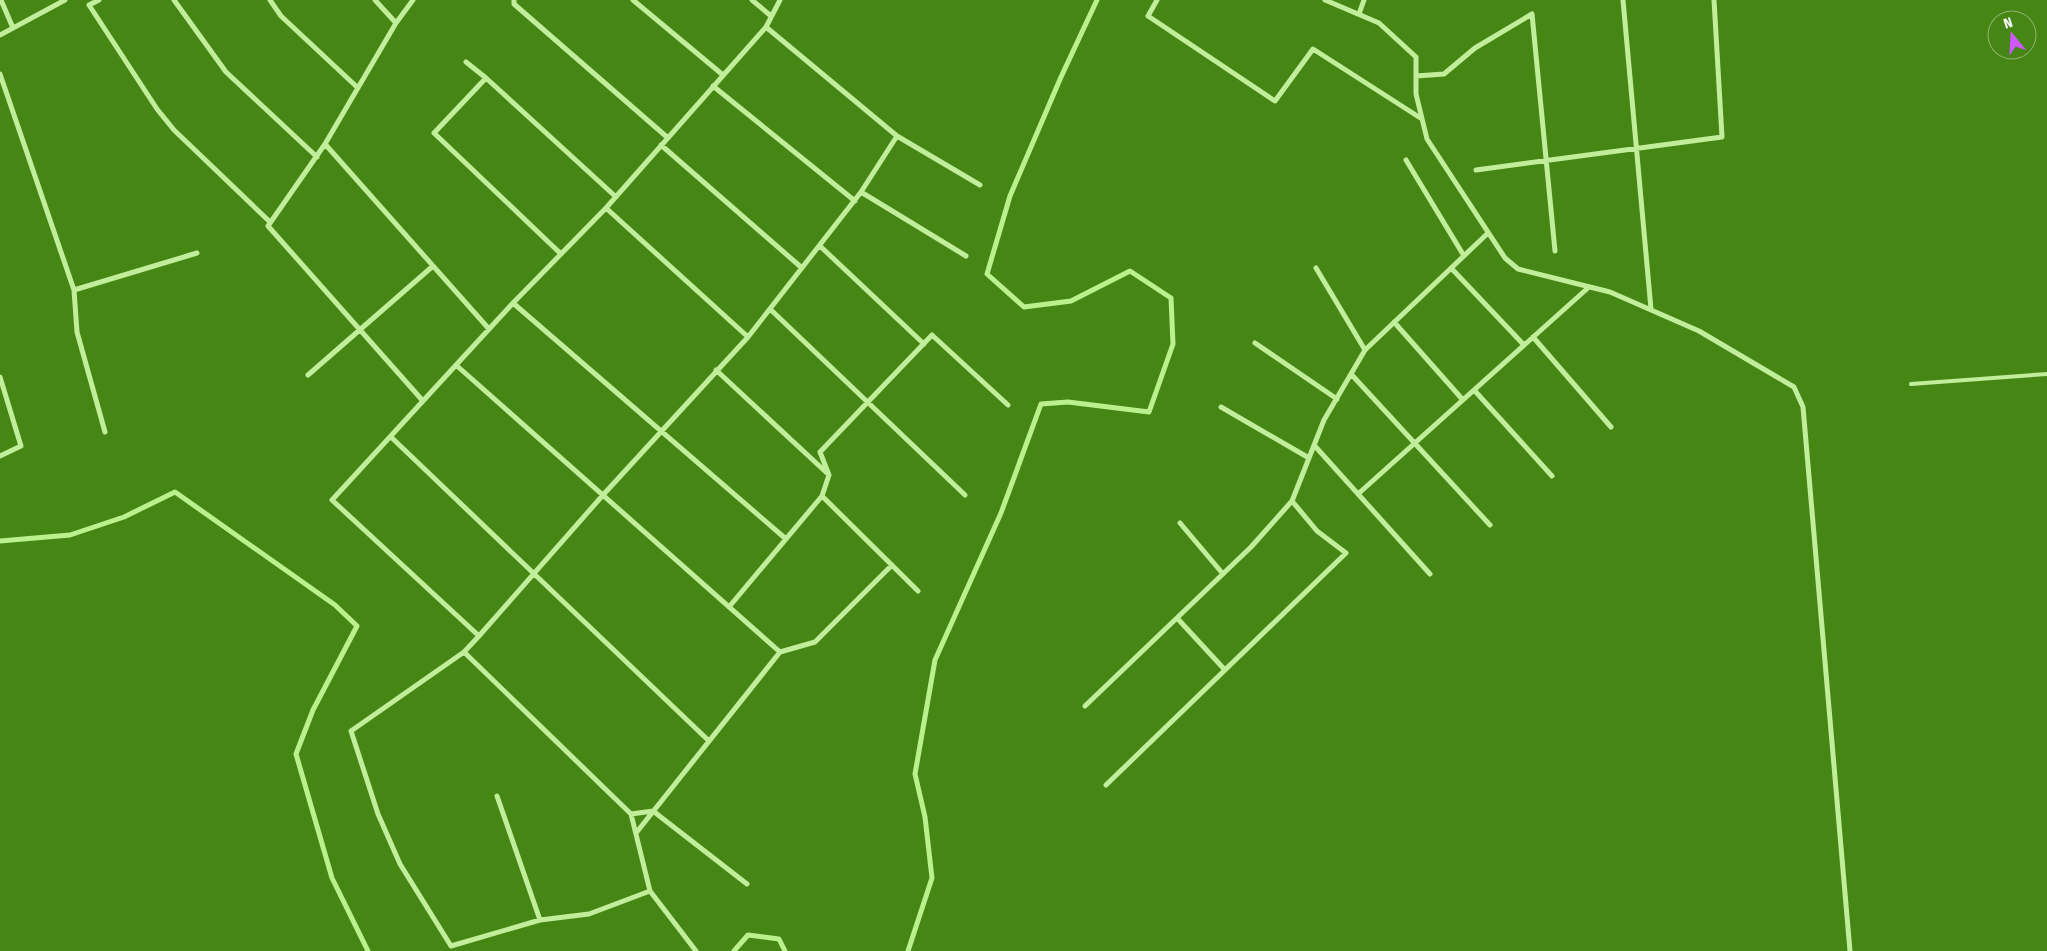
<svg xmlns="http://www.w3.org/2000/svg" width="2047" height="951" font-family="'Fira Sans Condensed',sans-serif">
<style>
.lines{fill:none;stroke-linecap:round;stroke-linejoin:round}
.stream{stroke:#bbf18c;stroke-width:5}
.service{stroke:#c0ee9a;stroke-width:4}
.minor{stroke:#c0ee9a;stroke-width:5}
</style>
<rect width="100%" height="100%" fill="#468615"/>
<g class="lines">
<path class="stream" d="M0,541L70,535L124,517L175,492L335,605L357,626L313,710L296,754L332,878L368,951
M734,951L748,935L779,939L785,951
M908,951L932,878L925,817L915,774L935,660L1001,513L1041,404L1068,402L1149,412L1173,344L1171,298L1130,271L1071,301L1024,307L987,274L1010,196L1061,77L1097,0"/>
<path class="service" d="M1911,384L2047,374"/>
<path class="minor" d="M1,0L13,28
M99,0L89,5L157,109L174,130L270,222
M174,0L226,72L317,157
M270,0L281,16L358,88
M375,0L396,23L325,144L489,329
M514,0V4L668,138
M633,0L723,75
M752,0L771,16
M1157,0L1148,16L1275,101L1313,49L1422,119
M1325,0L1379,23L1416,57V94L1427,139L1505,258L1518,269L1610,292L1699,331L1794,387L1803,407L1850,951
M1623,0L1651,309
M1359,14L1364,0
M396,23L413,0
M766,27L780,0
M0,35L65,0
M466,62L486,78
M0,74L74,290L77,332L105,432
M1416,76L1444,74L1475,48L1532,14L1555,251
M713,86L855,201
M897,136L980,185
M325,144L268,226L423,401
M661,145L802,268
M1406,160L1464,256
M1476,170L1722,137L1714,0
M861,192L966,256
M606,208L748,337
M820,246L924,344
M561,254L434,133L486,78L616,197
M1316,268L1365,350
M1451,268L1524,345
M74,290L197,253
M513,303L786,539
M770,309L965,495
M1394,322L1463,400
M1533,337L1611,427
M1255,343L1337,399
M456,365L780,652L636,833
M716,370L828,474
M1351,374L1490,525
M308,375L433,266
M0,377L21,446L0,456
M1474,390L1552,476
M1221,407L1309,458
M391,437L709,741
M1314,445L1430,574
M1358,494L1589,287
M822,496L918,591
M1180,523L1223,574
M729,607L822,496L829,475L820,452L932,335L1008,405
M1177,618L1225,670
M479,636L332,500L513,303L606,208L766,27L897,136L861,192L748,337L603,495L479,636L464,652L631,814L650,891L696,951
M464,652L351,731L378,814L400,864L451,946L540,920L589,914L650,891
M780,652L815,642L892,565
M1085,706L1251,547L1292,501L1324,420L1365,350L1488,233
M1106,785L1346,553L1317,531L1292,501
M497,796L540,920
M631,814L653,811L747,884"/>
</g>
<g transform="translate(2012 35) rotate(342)"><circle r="24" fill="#468615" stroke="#90b673"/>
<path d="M0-4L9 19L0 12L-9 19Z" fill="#cf57ff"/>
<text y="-8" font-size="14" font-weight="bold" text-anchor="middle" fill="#ffffff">N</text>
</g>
</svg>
